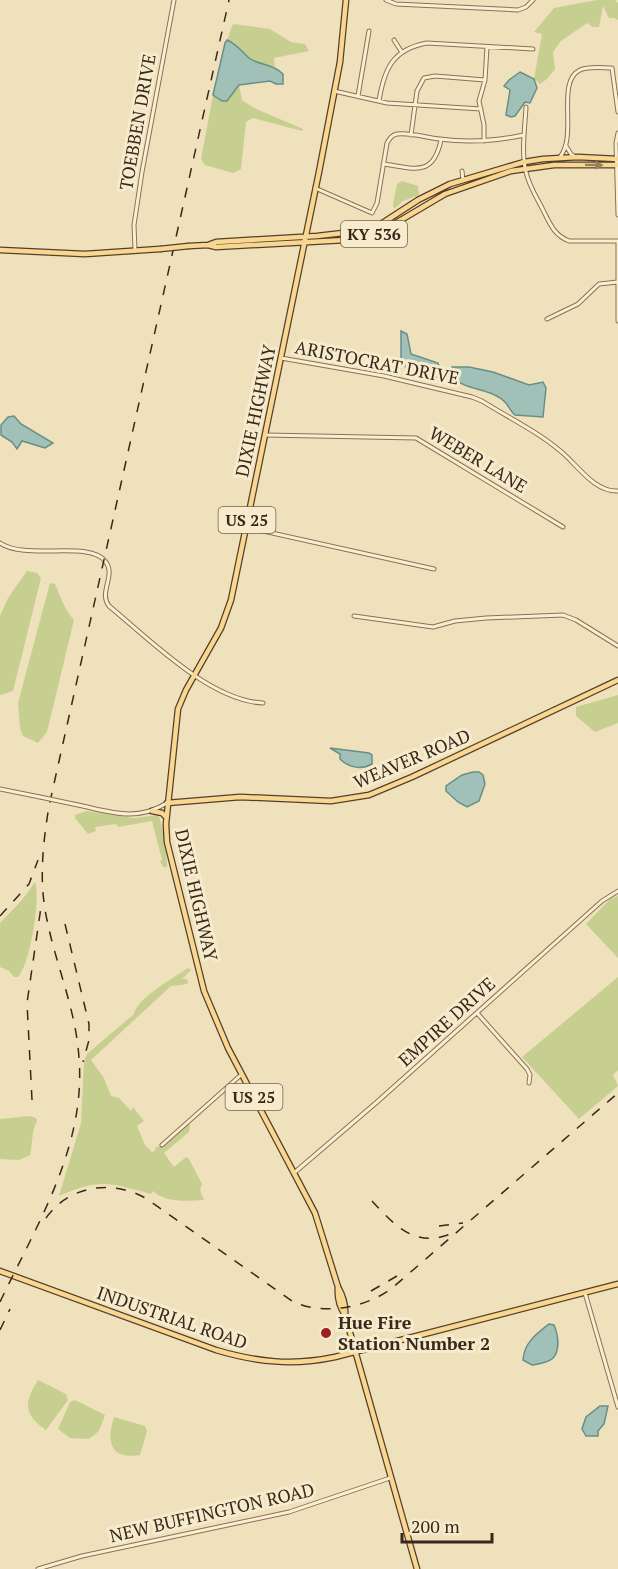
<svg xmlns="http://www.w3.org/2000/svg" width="618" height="1569" font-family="'PT Serif',serif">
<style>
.green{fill:#c7cf90}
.water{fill:#a1c1b8;stroke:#688f85;stroke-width:1.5}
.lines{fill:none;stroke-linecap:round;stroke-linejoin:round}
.minor-casing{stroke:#897155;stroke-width:5}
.major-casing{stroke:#563f2a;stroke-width:7}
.minor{stroke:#fbeed0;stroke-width:3}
.major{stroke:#f7d791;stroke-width:4.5}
.rail{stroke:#37291b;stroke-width:1.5;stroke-dasharray:10 10;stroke-linecap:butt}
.minor-bridge-casing{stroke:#897155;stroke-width:5;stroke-linecap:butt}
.major-bridge-casing{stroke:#563f2a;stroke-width:7;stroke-linecap:butt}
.minor-bridge{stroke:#fbeed0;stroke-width:3}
.major-bridge{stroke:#f7d791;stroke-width:4.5}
.oneway{fill:#978056}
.poi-dot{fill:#9b2122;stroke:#f7ebcd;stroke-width:2}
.labels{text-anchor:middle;stroke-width:6;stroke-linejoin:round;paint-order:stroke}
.shield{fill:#f7ebcd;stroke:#716350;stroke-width:1.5}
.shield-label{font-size:16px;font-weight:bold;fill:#37291b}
.street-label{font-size:18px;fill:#37291b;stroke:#f7ebcd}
.poi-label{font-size:18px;font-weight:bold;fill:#37291b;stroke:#f7ebcd;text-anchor:start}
</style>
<rect width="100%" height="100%" fill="#f0e1bd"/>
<path class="green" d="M597,0H615L618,3V27V20L614,18H609L603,6L599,27H593L587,23L561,41L553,52L555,69L547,79L540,84L534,79L542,34L534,32L554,8Z
M233,24L270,29L291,42L305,44L309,51L274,58L275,67L251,60L235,43L227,40Z
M239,85L242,100L254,108L303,129L302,131L253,118L246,122L241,169L233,173L205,165L201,159L213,95L222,101Z
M402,181L418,186L419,195L403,201L394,209L393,204L397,184Z
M27,571L37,573L41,578L13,691L0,695V616L8,598Z
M50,583L55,584C61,597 64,609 74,620L47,732L38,743L23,736L20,728L18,703Z
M618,695V723L595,732L576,716V707Z
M87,811L134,818L158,815C162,820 168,859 167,867H163L160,861L162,860L152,821L118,827L116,824L95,827L96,831L88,834L75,818V815Z
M35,882C41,898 30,965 18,977H14L9,971L0,967V923L22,900Z
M618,896V958L586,924L610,899Z
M188,968L191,970L182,979H187L188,983L182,985L171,986L91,1060L104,1078L111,1096L119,1098L131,1111L133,1107L144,1121L137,1126L145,1145L152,1152L155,1151V1148L162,1145L187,1123L190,1125L189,1132L164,1153L174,1167L186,1157L189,1159L202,1184L200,1190L204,1200C187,1201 166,1203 153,1191L151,1194C109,1183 100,1178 59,1196L81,1123L84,1061L87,1054L134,1014C137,998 175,977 188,968Z
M618,977V1070L613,1075L618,1086L579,1119L522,1057Z
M30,1116L36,1118L37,1121C31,1133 33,1143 30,1155L19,1160L0,1159V1119Z
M38,1380L66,1394L68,1400L46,1430C23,1415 24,1402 38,1380Z
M75,1400L105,1415L99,1431L89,1439L70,1438L58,1429L70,1402Z
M114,1417L145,1426L147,1431L140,1455C110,1460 106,1441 114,1417Z"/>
<path class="water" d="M227,40C237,44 241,51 249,58C260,66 272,63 283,74V84H276L270,81L239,85L227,101H222L213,95L225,43Z
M520,72L534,79L537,88L530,103L525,102L515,116L511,117L506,115L510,90L504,86L509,80Z
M401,331L407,334L411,354L438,363L440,369L435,382L429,381L401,364Z
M452,367H469L493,372L529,385L543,382L546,388L543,417L515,415C511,412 509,407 506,403C491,387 465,392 450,375Z
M14,416L21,424L53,443L45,448L22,441L17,449L12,442L1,435V425L8,417Z
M330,748L369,753L372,755V764C362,770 349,768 340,759V754Z
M473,772H479L483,775L485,784L479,801L467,807L458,802L446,791V786L462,775Z
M549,1324L554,1325C558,1334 561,1351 552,1359C547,1363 538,1364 532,1365L523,1360C524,1343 536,1334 549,1324Z
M600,1406H608L604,1424L598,1431V1436H586L582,1429L586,1417Z"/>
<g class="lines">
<defs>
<path id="minor" d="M386,0L396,4L518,10L526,7L533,0
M394,40L401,51
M334,91L387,103L481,109
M358,96L369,31
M379,101C384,69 393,49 427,43L533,49
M526,107C525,128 521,151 526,172C529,186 537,198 543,210C550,224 554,235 569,241H618
M618,133L616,143L618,215
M411,135L417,91L424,78L435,76L485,80
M484,141V125L479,101L485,80L487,47
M566,146L571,154L574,156
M559,158C579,137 555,82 580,70C589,66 602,68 612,68L618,112
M383,164C414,168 433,178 441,140
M462,171L463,180
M315,188L372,213L377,203L387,143C390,138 392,135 397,134C410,132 427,138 440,139C469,143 496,141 524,135
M618,242V321
M135,250L134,225L142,172L174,0
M547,319L578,304L599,284L618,282
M281,358L384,376L472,397L482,401C509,418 541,433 565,455C580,469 596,492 618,491
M266,435L416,438L563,527
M245,527L434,569
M0,543C26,561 89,540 105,561C117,575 98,592 109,606C149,639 210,701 263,703
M354,616L433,627L455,621L486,618L563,615L576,620L618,646
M0,789L40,797
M78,805C111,812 136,822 167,803
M477,1013L527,1069L530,1075L529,1083
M162,1145L242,1074
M294,1173L377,1102L602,901L618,891
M585,1293L618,1407
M38,1569L82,1556L289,1512L390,1478"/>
<path id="major" d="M208,245L216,242L317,236L360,231L381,224L418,200L450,184L524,162L543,159L578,157L618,159
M189,246L208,245L216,247L346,240L363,237L384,230L445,194L511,171L554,165H618
M0,250L85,254L160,249
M167,803L240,797L331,801L369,795L412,777L618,680
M152,811L162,813L166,817
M0,1271L216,1350C256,1362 293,1366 335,1357L618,1284
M338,1287C337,1298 339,1306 345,1315L417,1569
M345,1315C346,1304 343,1296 338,1287L315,1213L228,1048L204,991L167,842L166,824L178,709L186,690L221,628L231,600L319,172L340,62L346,0"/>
</defs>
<use href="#minor" class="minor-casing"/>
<use href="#major" class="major-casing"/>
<use href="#minor" class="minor"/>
<use href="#major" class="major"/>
<path class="rail" d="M0,916L29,884L38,860
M65,924L89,1024V1040L83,1062
M32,1100L27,1003L41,907
M372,1201C395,1226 416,1249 453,1233
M46,1218C69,1185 113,1179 147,1199L292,1301C322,1316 365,1308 391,1289L618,1093
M439,1226L463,1223
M371,1291L397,1276
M0,1302C37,1224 86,1147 79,1058C76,1009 55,963 46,915C39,879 43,843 49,806L229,0
M0,1330L10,1309"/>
<defs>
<path id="minor-bridge" d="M40,797L78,805"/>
<path id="major-bridge" d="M160,249L189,246"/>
</defs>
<use href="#minor-bridge" class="minor-bridge-casing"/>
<use href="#major-bridge" class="major-bridge-casing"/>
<use href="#minor-bridge" class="minor-bridge"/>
<use href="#major-bridge" class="major-bridge"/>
</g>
<defs><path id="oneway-solid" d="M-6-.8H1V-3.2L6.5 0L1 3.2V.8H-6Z" transform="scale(1.5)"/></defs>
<use class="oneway" href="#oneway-solid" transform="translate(594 165) rotate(1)"/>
<circle class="poi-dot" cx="326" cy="1333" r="6"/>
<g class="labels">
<g class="shield">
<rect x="341" y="221" width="66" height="26" rx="4.5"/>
<rect x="218.5" y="507" width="57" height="26" rx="4.5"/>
<rect x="225.5" y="1084" width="57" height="26" rx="4.5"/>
</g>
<g class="shield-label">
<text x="374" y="240">KY 536</text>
<text x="247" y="526">US 25</text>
<text x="254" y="1103">US 25</text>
</g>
<g class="street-label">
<text transform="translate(138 122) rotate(-80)" y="6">TOEBBEN DRIVE</text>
<text transform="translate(377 363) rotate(11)" y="6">ARISTOCRAT DRIVE</text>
<text transform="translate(256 411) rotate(-78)" y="6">DIXIE HIGHWAY</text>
<text transform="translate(478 460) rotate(31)" y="6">WEBER LANE</text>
<text transform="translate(412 759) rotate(-23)" y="6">WEAVER ROAD</text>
<text transform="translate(196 895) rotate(77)" y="6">DIXIE HIGHWAY</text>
<text transform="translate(447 1022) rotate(-42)" y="6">EMPIRE DRIVE</text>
<text transform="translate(172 1318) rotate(19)" y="6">INDUSTRIAL ROAD</text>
<text transform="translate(212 1513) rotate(-13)" y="6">NEW BUFFINGTON ROAD</text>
</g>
<g class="poi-label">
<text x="338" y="1329">Hue Fire<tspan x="338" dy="21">Station Number 2</tspan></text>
</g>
</g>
<path d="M402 1533v9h90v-9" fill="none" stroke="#37291b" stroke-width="3"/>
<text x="411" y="1533" font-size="18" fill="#37291b" stroke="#f7ebcd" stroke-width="4.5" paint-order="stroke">200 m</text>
</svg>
